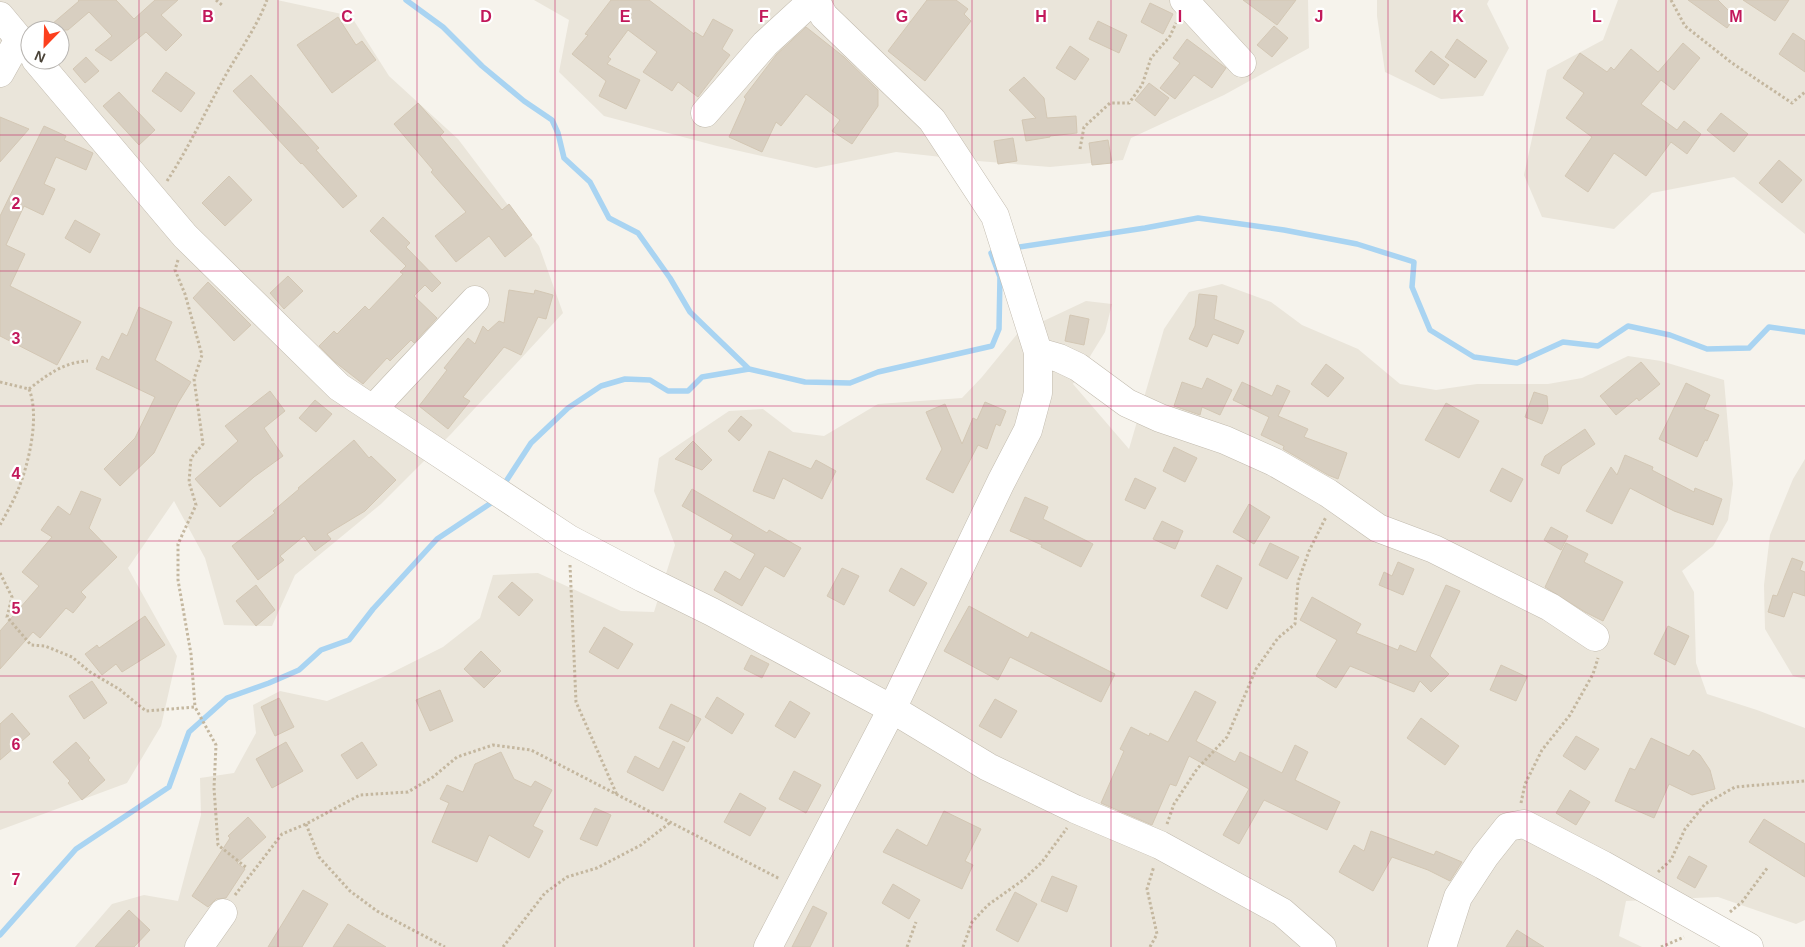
<svg xmlns="http://www.w3.org/2000/svg" width="1805" height="947" font-family="Arial,sans-serif">
<style>
.residential{fill:#eae5da;fill-rule:evenodd}
.lines{fill:none;stroke-linecap:round;stroke-linejoin:round}
.stream{stroke:#a9d4f2;stroke-width:5.5}
.building{fill:#d8cfc1;stroke:#d3c7b4}
.minor-casing{stroke:#c2bbae;stroke-width:29}
.path{stroke:#c4b79f;stroke-width:3;stroke-dasharray:2.5 2.5;stroke-linecap:butt}
.minor{stroke:#fff;stroke-width:28}
.grid{fill:none;stroke:#c2185b;stroke-width:1;stroke-opacity:0.55}
.grid-label{font-size:16px;text-anchor:middle;font-weight:bold;fill:#c2185b;stroke:#fff;stroke-width:4.5;stroke-linejoin:round;paint-order:stroke}
</style>
<rect width="100%" height="100%" fill="#f6f3ec"/>
<path class="residential" d="M0,0H277L351,16L389,76L458,139L539,246L563,313L451,434L381,504L295,575L272,626L224,625L205,558L174,501L128,568L177,656L161,726L127,783L0,830ZM30,30H60V60H30Z
M534,0H1308L1309,48L1224,95L1131,138L1123,160L1050,167L978,161L896,152L816,168L717,146L604,116L559,72L569,20Z
M1377,0H1489L1487,4L1509,48L1483,96L1441,99L1385,72L1377,16Z
M1618,0H1805V234L1734,177L1652,193L1614,229L1542,217L1524,175L1547,70L1603,40Z
M1222,284L1271,302L1302,325L1358,349L1400,384L1436,390L1477,384H1548L1582,378L1628,356L1661,361L1724,380L1733,484L1728,520L1713,546L1682,571L1694,592L1696,663L1707,694L1757,710L1805,728V920L1796,924L1718,897L1626,901L1619,936L1642,947H75L112,904L144,895L178,901L201,815L200,778L234,773L256,733L253,705L280,691L327,701L383,677L443,647L480,618L493,575L538,573L621,611L654,612L675,545L654,491L659,458L729,411L763,409L793,432L824,436L878,404L962,398L982,377L1018,333L1086,301L1112,304L1105,332L1073,384L1129,449L1164,329L1189,292Z
M1805,459V679L1793,676L1765,629L1764,585L1770,535L1793,479Z"/>
<g class="lines">
<path class="stream" d="M406,0L443,27L482,66L524,101L552,120L558,133L564,158L590,182L609,218L638,233L670,278L690,312L749,369
M1013,248L1145,228L1198,218L1284,230L1357,244L1414,262L1412,287L1430,330L1474,357L1517,363L1563,342L1598,346L1628,326L1670,335L1707,349L1749,348L1769,327L1805,332
M503,486L531,443L568,408L601,386L625,379L650,380L668,391H688L702,377L749,369L805,382L850,383L878,372L992,346L999,329L1000,277L991,253L999,251
M0,935L76,849L169,787L189,732L227,698L269,683L299,670L321,650L349,640L373,609L437,539L491,503L495,498"/>
</g>
<path class="building" d="M78,0H116L134,19L155,0H178L161,15L182,35L166,51L146,32L111,61L95,50L112,36L89,12L68,30H45L79,1Z
M611,0H649L694,34L695,32L703,37L713,19L733,30L722,49L730,55L698,97L678,82L672,91L643,72L657,52L628,30L608,57L611,59L607,64L640,80L626,109L599,96L606,81L572,54L588,35L585,34Z
M927,0H956L968,9L964,14L971,21L925,81L888,51Z
M1243,0H1296L1277,25Z
M1688,0H1718L1735,17L1727,28Z
M1743,0H1789L1775,21Z
M1150,3L1173,14L1163,34L1141,22Z
M338,17L356,45L362,41L376,60L332,93L297,45Z
M1098,21L1127,35L1119,53L1089,39Z
M1274,26L1288,38L1272,57L1257,45Z
M806,27L844,57L878,90V106L852,144L832,131L840,120L806,94L781,126L776,122L762,152L729,137L746,99L744,97L776,55Z
M1793,33L1805,41V72L1779,54Z
M1187,39L1226,68L1212,88L1194,75L1175,99L1160,88L1180,63L1173,58Z
M1457,39L1487,61L1475,78L1445,57Z
M1683,43L1700,58L1674,90L1661,80L1641,104L1677,130L1684,121L1701,134L1687,154L1671,142L1646,176L1614,153L1588,192L1565,176L1592,137L1566,118L1584,93L1563,78L1580,53L1607,72L1611,67L1614,70L1631,49L1658,72Z
M1070,46L1089,59L1075,80L1056,68Z
M1431,51L1449,65L1434,85L1415,71Z
M86,57L99,71L85,83L73,69Z
M166,72L195,93L181,112L152,91Z
M251,75L319,148L316,150L357,196L343,208L302,163L301,164L233,91Z
M1024,77L1044,98L1047,118L1076,116L1077,133L1050,136V137L1026,141L1022,120L1036,118L1009,90Z
M1149,83L1169,98L1155,116L1135,100Z
M119,92L155,130L139,145L103,106Z
M418,103L444,132L440,136L502,210L509,204L532,235L505,257L489,236L456,262L435,236L466,212L431,172L433,170L394,124Z
M1721,113L1748,134L1734,152L1707,130Z
M0,117L29,129L0,162Z
M44,126L66,136L64,140L93,153L86,170L56,157L44,184L55,189L43,215L24,206L6,245L25,254L10,286L81,322L57,365L0,336V216Z
M1013,138L1017,161L998,164L994,141Z
M1108,140L1112,163L1092,165L1089,143Z
M1779,160L1802,180L1782,203L1759,183Z
M229,176L252,200L225,226L202,203Z
M383,217L410,243L406,247L441,283L432,292L425,285L414,296L437,318L414,343L411,340L390,361L387,358L363,384L335,362L319,346L334,331L337,334L365,306L369,310L403,274L400,272L406,266L370,231Z
M75,220L100,234L90,253L65,238Z
M288,276L303,291L284,309L270,293Z
M208,282L251,325L234,341L193,298Z
M509,290L534,294L535,290L553,295L546,319L538,317L521,355L504,347L463,397L470,401L448,429L419,406L447,370L444,368L468,338L475,344L483,326L488,331L499,321L504,323Z
M1199,294L1217,296L1214,319L1244,331L1238,344L1213,334L1207,347L1189,339L1195,326Z
M139,307L172,322L155,360L191,382L178,403L154,453L120,486L104,469L135,438L155,397L96,369L102,356L109,360L122,333L127,336Z
M1070,315L1089,319L1084,345L1065,341Z
M1641,362L1660,384L1639,401L1637,398L1616,415L1600,396Z
M1326,364L1344,378L1328,397L1311,384Z
M1207,378L1232,390L1220,415L1202,407L1200,415L1174,406L1182,382L1202,389Z
M1242,382L1272,396L1277,385L1290,391L1278,416L1308,429L1304,437L1347,453L1338,479L1328,475L1283,449L1284,446L1261,435L1269,417L1233,400Z
M1686,383L1710,395L1704,409L1719,415L1707,441L1705,440L1697,457L1659,439Z
M270,391L285,411L264,428L283,456L254,477L220,507L195,479L238,441L225,426Z
M1534,392L1547,396L1548,409L1542,424L1525,417Z
M315,400L332,414L316,432L299,418Z
M985,402L1006,411L1000,426L996,424L987,449L978,445L953,493L926,479L942,449L926,412L945,404L962,444L973,418L977,420Z
M1446,403L1479,421L1459,458L1425,440Z
M741,416L752,425L739,441L728,431Z
M1585,429L1595,444L1562,466L1559,474L1541,465L1545,456Z
M354,440L369,458L371,456L396,480L365,511L327,534L331,539L315,551L304,536L280,556L284,560L258,580L232,546L275,513L273,511L299,489L298,488Z
M693,441L712,460L702,470L675,459Z
M1174,447L1197,458L1185,482L1163,471Z
M769,451L811,469L816,460L836,471L822,499L783,478L774,499L753,491Z
M1625,455L1653,467L1652,470L1694,492L1695,488L1722,499L1713,525L1674,511L1630,488L1612,524L1586,511L1611,467L1617,475Z
M1502,468L1523,479L1511,502L1490,491Z
M1135,478L1156,488L1145,509L1125,500Z
M692,489L767,533L769,530L801,548L784,577L765,566L742,606L714,590L725,571L740,580L755,554L730,540L733,535L682,506Z
M81,491L101,499L89,528L117,557L81,592L86,597L73,613L66,608L40,638L33,632L0,669V631L39,586L22,572L52,537L41,530L58,506L70,515Z
M1025,497L1048,507L1043,519L1093,544L1081,567L1041,547L1042,545L1010,531Z
M1249,504L1270,517L1254,544L1233,532Z
M1162,521L1183,531L1175,549L1153,539Z
M1551,527L1568,536L1561,550L1544,540Z
M1270,543L1299,557L1287,579L1259,565Z
M1566,543L1588,554L1584,562L1623,582L1603,621L1585,612L1545,587Z
M1792,558L1803,562L1800,570L1805,572V596L1793,592L1784,617L1768,612L1773,595L1777,596Z
M1398,562L1414,569L1403,595L1379,585L1384,572L1392,576Z
M1217,565L1242,578L1227,609L1201,596Z
M842,568L859,576L844,605L827,596Z
M901,568L927,583L914,606L889,591Z
M512,582L533,600L519,616L498,597Z
M256,585L275,610L256,626L236,601Z
M1446,585L1460,591L1430,656L1449,674L1431,692L1420,681L1414,692L1350,666L1336,688L1316,676L1337,640L1300,620L1312,597L1361,624L1356,633L1398,650L1400,645L1416,652Z
M969,606L1028,638L1031,632L1115,674L1101,702L1010,657L998,680L944,651Z
M145,616L165,645L122,672L116,664L102,675L85,654L97,645L99,648Z
M1668,626L1689,636L1675,665L1654,654Z
M604,627L633,644L618,669L589,652Z
M481,651L501,671L484,688L464,669Z
M751,655L769,664L762,678L744,669Z
M1501,665L1527,677L1516,701L1490,690Z
M92,681L107,703L84,719L69,696Z
M440,690L453,721L430,731L416,700Z
M1195,691L1216,702L1196,741L1235,762L1240,752L1282,773L1295,745L1308,752L1295,780L1340,802L1327,830L1264,800L1239,844L1223,835L1249,789L1189,756L1176,786L1170,784L1152,825L1101,803L1124,751L1120,749L1131,727L1149,736L1150,733L1168,742Z
M717,697L744,714L732,734L705,717Z
M279,698L294,727L275,736L261,707Z
M995,699L1017,711L1001,738L979,726Z
M790,701L810,713L795,738L775,726Z
M671,704L701,719L688,742L659,728Z
M12,713L30,734L0,760V724Z
M1421,718L1459,746L1445,765L1407,738Z
M1576,736L1599,749L1585,770L1563,756Z
M1651,738L1689,756L1693,750L1700,755L1710,770L1715,789L1692,795L1669,784L1654,818L1615,801L1630,768L1635,770Z
M673,741L685,747L663,791L627,772L635,756L659,769Z
M76,742L90,758L88,760L105,780L82,800L68,783L70,781L53,762Z
M286,742L303,771L272,788L256,759Z
M362,742L377,765L357,779L341,755Z
M501,752L514,779L531,787L535,781L552,790L533,826L543,831L529,858L489,835L477,862L432,842L449,803L440,799L447,785L463,792L475,764Z
M794,771L821,785L806,813L779,799Z
M1570,790L1590,802L1576,825L1556,813Z
M740,793L766,808L750,836L724,822Z
M595,808L611,815L597,846L580,839Z
M944,811L981,829L965,861L973,865L962,889L883,852L897,829L927,846Z
M248,817L266,837L237,863L245,869L226,898L216,899L208,907L192,896L230,838L228,836Z
M1764,819L1805,844V877L1749,842Z
M1371,831L1434,855L1436,851L1462,862L1450,881L1428,870L1392,857L1373,891L1339,872L1354,845L1364,851Z
M1689,856L1707,866L1695,888L1677,878Z
M1052,876L1077,886L1067,912L1041,901Z
M893,884L920,900L909,919L882,903Z
M303,890L328,904L302,947H268Z
M1015,892L1037,904L1018,942L996,930Z
M813,906L827,913L810,947H792Z
M129,910L150,930L134,947H95Z
M348,924L386,947H333Z
M1517,930L1544,947H1506Z"/>
<g class="lines">
<defs>
<path id="minor" d="M1184,0L1242,63
M0,16L30,52
M36,60L185,236L339,387L569,539L643,578L712,612L892,709L988,767L1075,809L1160,845L1282,912L1322,947
M0,73L19,39
M705,113L765,44L813,0
M1038,352L1059,358L1078,367L1127,403L1160,418L1225,440L1274,462L1328,493L1378,528L1434,549L1550,607L1595,637
M373,409L475,300
M199,947L223,913
M768,947L892,709L1001,482L1028,430L1038,393V352L995,216L932,120L824,16L815,0
M1442,947L1458,897L1485,856L1508,827L1524,824L1603,865L1749,947"/>
</defs>
<use href="#minor" class="minor-casing"/>
<path class="path" d="M216,0L222,5
M1671,0L1685,26L1732,63L1792,103L1805,92
M1080,149L1084,127L1110,103H1129L1142,85L1151,58L1170,36L1176,23
M167,181C188,149 204,114 223,80C237,54 256,29 267,0
M178,260L175,270L185,294L202,355L194,379L203,444L191,458L189,482L196,505L178,544V580L191,654L195,707
M0,382L29,389C40,416 29,463 18,490C13,502 6,514 0,525
M29,389C47,375 64,362 88,361
M570,565L576,702L617,795
M0,573L12,597L7,617L31,645L45,646L72,657L90,672L119,689L146,711L195,707L216,745L214,788L218,845L247,868
M1521,803L1525,784L1542,750L1570,715L1593,674L1598,658
M306,824L319,857L350,891L377,911L445,947
M1167,824L1174,804L1197,769L1227,737L1256,669L1278,638L1295,624L1298,582L1309,551L1326,517
M1658,872L1671,860L1685,829L1705,804L1735,787L1805,781
M235,895L282,834L306,824L360,795L408,792L433,777L457,757L493,745L531,750L780,879
M1730,912L1742,902L1768,867
M503,947L545,893L567,877L597,868L641,845L671,822
M907,947L916,922
M963,947L972,922L988,905L1023,880L1042,862L1067,828
M1150,947L1157,934L1147,889L1154,866
M1661,947L1684,937"/>
<use href="#minor" class="minor"/>
</g>
<path class="grid" d="M139,0V947M278,0V947M417,0V947M555,0V947M694,0V947M833,0V947M972,0V947M1111,0V947M1250,0V947M1388,0V947M1527,0V947M1666,0V947M0,135H1805M0,271H1805M0,406H1805M0,541H1805M0,676H1805M0,812H1805"/>
<g class="grid-label">
<text x="208" y="22">B</text>
<text x="347" y="22">C</text>
<text x="486" y="22">D</text>
<text x="625" y="22">E</text>
<text x="764" y="22">F</text>
<text x="902" y="22">G</text>
<text x="1041" y="22">H</text>
<text x="1180" y="22">I</text>
<text x="1319" y="22">J</text>
<text x="1458" y="22">K</text>
<text x="1597" y="22">L</text>
<text x="1736" y="22">M</text>
<text x="16" y="209">2</text>
<text x="16" y="344">3</text>
<text x="16" y="479">4</text>
<text x="16" y="614">5</text>
<text x="16" y="750">6</text>
<text x="16" y="885">7</text>
</g>
<g transform="translate(45 45) rotate(203)"><circle r="24" fill="#ffffff" stroke="#b7b4b0"/>
<path d="M0-4L9 19L0 12L-9 19Z" fill="#fc3f1d"/>
<text y="-8" font-size="14" font-weight="bold" text-anchor="middle" fill="#4b4439">N</text>
</g>
</svg>
